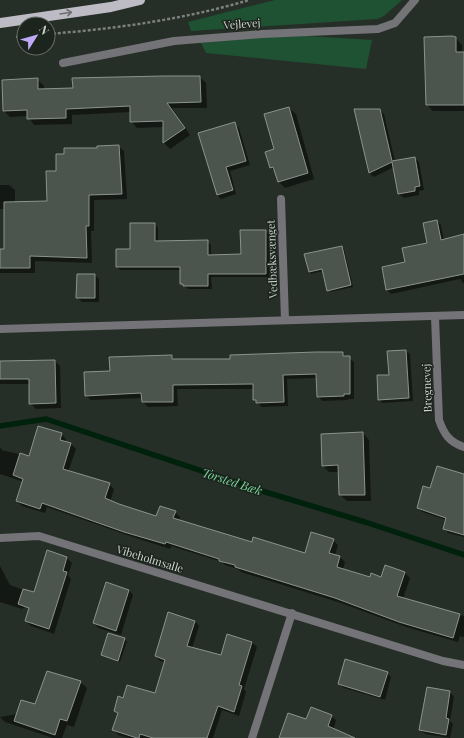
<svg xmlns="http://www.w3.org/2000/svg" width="464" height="738" font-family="'Playfair Display',serif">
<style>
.green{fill:#1f5233}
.shadow{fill:#0007}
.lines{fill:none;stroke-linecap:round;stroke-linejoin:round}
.stream{stroke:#00220d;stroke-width:5.5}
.building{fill:#4b544d;stroke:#8a948d}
.path{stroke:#7b827d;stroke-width:2.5;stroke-dasharray:3 2;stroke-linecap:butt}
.street{stroke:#747377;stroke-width:8}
.primary{stroke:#bdbbc4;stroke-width:10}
.oneway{stroke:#6c7071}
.labels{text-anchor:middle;stroke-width:3;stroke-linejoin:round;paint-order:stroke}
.street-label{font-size:11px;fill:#ced3cf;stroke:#1c241e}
.water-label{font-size:12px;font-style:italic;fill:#7ad99b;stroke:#1c241e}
</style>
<rect width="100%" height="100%" fill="#262e28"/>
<path class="green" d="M275,0H402L384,16L377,19L191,31L188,22Z
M307,36L372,40L366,69L206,53L201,43L263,37Z"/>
<path class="shadow" d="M456,38L462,45V53H464V111H433L427,105Z
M200,77L206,83L207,108H172L190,135L170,149L164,143V127L137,128L131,121V112L72,115V124L34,125L28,116L10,117L4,111L37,79L44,86V90L74,89L73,79Z
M289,108L296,114L314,179L285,188L278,181L276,173L271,168Z
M355,110H380L384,114L395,161L414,158L419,162L424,190L419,191V195L404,198L399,194L394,167L374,177L369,173Z
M235,124L239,128L250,165L230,171L236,194L221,199L217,195Z
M118,146L124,151L127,199L94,200V231H91L92,263L35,261V273H0V250H6L5,209H0V185H9L15,190V202H48L57,172L98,149Z
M437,221L441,225L444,240L464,235V284L460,279L391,294L387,290L406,263L428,244Z
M155,224L158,228V242L207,241L211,245V256L242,255L265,231L269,234V277H211L212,289H188L181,283V270H120L117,267Z
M342,247L344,249L353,287L330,292L323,271L311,274L309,272Z
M95,275L99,279V302H82L77,297Z
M406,351L410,354L413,401L382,403L379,399L390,376Z
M342,353L354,362V399H348V400L322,401L318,396L317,378L287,379L288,406L262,407L254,400V389H177L178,406L148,407L143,402V398L91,400L86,396L111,372L171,356L175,360H231Z
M0,361H55L60,366L61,408L36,409L30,403V384H0Z
M363,433L369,440L371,501H347L340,495L339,472H329L323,466Z
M61,434L66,439L65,443L71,444L76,449L68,472L109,484L114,489L110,502L157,517L175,512L180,517L179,521L252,543L305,555L333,540L338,545L335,556L340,557L345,562L343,570L371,578H382L386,566L405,573L410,578L403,599L464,616V637L460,636L458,642L406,627L341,603L241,572L238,569L225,565L222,562L171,546L170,549L130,536L47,507L45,513L22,506L17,501L24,482L0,474V447L2,450L30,457Z
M464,476V537L448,533L444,528L447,520L422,512L418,508L431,489Z
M48,552L67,558L72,563L68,575L71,579L54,634L31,626L26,621L32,603L22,609L0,602V566L10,585L35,594Z
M106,583L129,590L133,595L121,635L98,628L94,623Z
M195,621L199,626L192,648L222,657L228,635L252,642L257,647L244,689L246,692L239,716L222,710L213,738H129L118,735L114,730L118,715L115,711L123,699L155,695L166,662L160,661L156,656Z
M108,634L127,641L120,662L102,655Z
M387,672L391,677L385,700L344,688L339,684Z
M80,682L87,688L74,727L67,725L62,738H53L5,722L0,717L29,712L36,705Z
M450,692L454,697L450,721L453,724L450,738L425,734L420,730Z
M331,716L336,720L331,738H282Z"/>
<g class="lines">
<path class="stream" d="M0,426L46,419L262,491L365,522L464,555"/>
</g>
<path class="building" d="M452,36L456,37V52H464V105H426L424,37Z
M163,76H200L201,102L167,103L185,128L163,143V121L130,122V106L66,109V118L27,119V110L3,111L2,80L38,78V89L73,88L72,78Z
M289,107L308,173L278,182L273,167L270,168L265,152L274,149L264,114Z
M354,109H380L392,161L415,157L420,186L415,187V191L398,194L392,162L369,173Z
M235,122L246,161L226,167L233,190L217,195L198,133Z
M119,145L122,194L89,195V226H86L87,258L30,256V268H0V249H4V202L47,201L46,171H56V154H64V148H97V146Z
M437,220L441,240L464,234V274L386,290L382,267L405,262L402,248L427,243L423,223Z
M130,223H155V241L208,240V255L241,254L240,230H266V274H208V286H183V284H180V267H116V249H130Z
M342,246L351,285L327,291L322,269L309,272L304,254Z
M77,274H95V298H76Z
M406,350L409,398L378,400L377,375H389L387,351Z
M316,352H343V356H350V394H344V396L317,397L316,374L283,375L284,402L256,403V400H253V384L173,385V402H142L141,393L85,396L84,372L110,371L109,357L172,355V359H230V355Z
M55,360L56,403L29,404V379H0V361Z
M38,426L62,433L60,440L71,443L63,469L110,483L105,498L119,504L156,516L160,506L176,511L173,518L252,542L253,537L305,553L311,532L334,539L329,553L340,556L337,567L370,577L371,573L381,577L385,565L405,572L397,596L460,614L453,638L399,622L335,598L235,567V565L219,561V559L166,542L165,544L124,532L42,503L40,509L16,501L23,479L13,475L20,453L29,456Z
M363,432L365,495H339L338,465L322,466L321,434Z
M437,466L464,474V535L443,529L446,518L417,508L423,486L430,488Z
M47,550L67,557L63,571L67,572L49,629L25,621L29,608L18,604L23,589L34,592Z
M106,582L129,590L116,631L93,623Z
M168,612L195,621L187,646L221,655L227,634L252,642L239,685L242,686L234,712L218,706L207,738H153L140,734L139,738H137L112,730L118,713L114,711L118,696L123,698L127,685L155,693L165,660L155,656Z
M108,633L125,638L118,661L101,655Z
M345,659L388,672L380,697L338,684Z
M47,671L81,681L67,721L60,719L55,735L14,721L21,700L35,704Z
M427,687L450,691L446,718L449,719L446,735L419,730Z
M311,707L332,715L328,726L355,738H279L288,713L306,719Z"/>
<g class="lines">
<path class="path" d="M48,34C114,29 186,19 249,0
M16,37L24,36"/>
<path class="street" d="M63,63L174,41L262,34L378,29L395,23L415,0
M281,199L285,320
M435,317L439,420C444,434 449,442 464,447
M0,329L464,315
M0,538L39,536L443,661L464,665
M252,738L292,613"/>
<path class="primary" d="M0,23L111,7L140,0"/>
</g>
<defs><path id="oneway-shaft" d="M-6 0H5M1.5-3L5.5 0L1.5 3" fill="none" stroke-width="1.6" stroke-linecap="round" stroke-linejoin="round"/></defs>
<use class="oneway" href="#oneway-shaft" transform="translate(66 13) rotate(-9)"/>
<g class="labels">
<g class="street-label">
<text transform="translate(242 24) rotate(-4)" y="4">Vejlevej</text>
<text transform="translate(272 259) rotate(-92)" y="4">Vedbæksvænget</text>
<text transform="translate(427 388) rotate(-92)" y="4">Bregnevej</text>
<text transform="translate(150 559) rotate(17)" y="4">Vibeholmsalle</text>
</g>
<g class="water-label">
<text transform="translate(232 482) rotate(18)" y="4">Torsted Bæk</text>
</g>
</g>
<g transform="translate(36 36) rotate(53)"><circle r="19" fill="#1c241e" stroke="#636a65"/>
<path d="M0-3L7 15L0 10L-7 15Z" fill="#bea9f4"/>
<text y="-6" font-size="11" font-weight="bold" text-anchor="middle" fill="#ced3cf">N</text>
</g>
</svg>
